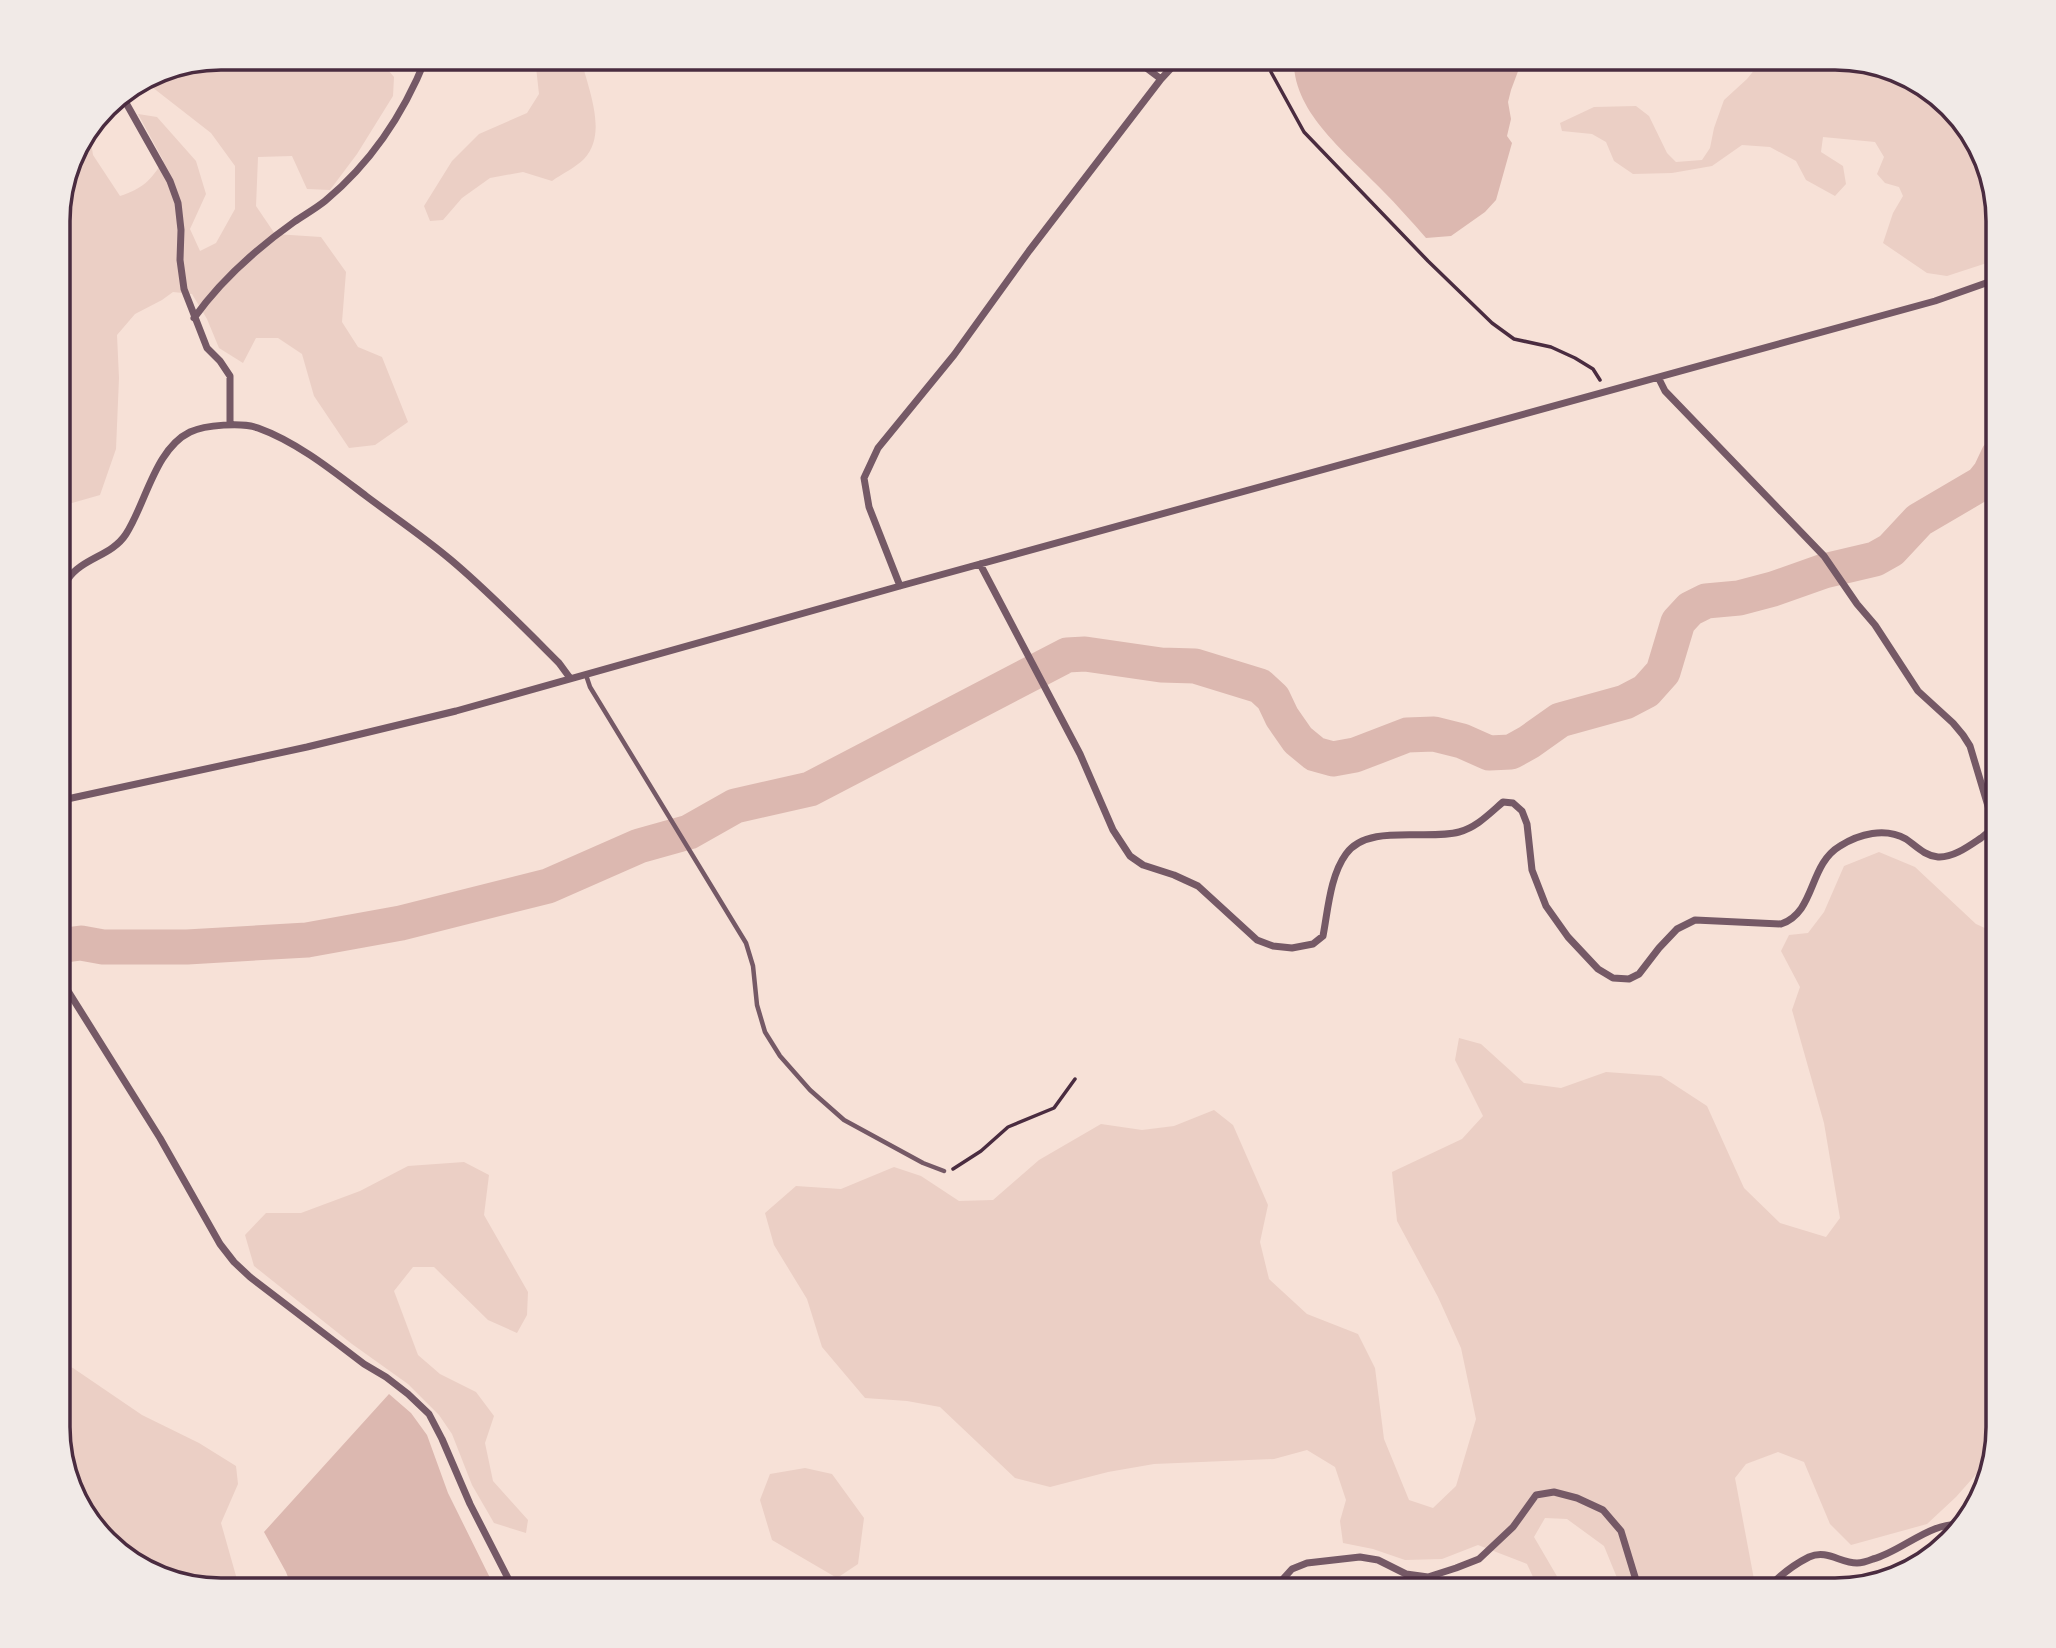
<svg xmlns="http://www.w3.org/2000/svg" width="2056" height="1648" font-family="'Noto Serif',serif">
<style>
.green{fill:#ebcfc5}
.water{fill:#dcb8b0}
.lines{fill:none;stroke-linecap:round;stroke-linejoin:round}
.river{stroke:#dcb8b0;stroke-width:35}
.path{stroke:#4a2c40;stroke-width:3.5}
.service{stroke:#755966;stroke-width:4.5}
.minor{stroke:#755966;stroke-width:7}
.rim{fill:none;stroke:#4a2c40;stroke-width:3.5}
</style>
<rect width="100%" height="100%" fill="#f7e1d7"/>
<path class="green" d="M221,58H378L394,77L393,96L357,154L330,190L307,189L292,156L258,157L256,206L275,234L321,237L346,272L342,322L358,347L382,357L408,422L375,445L349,448L314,396L302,354L278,338H256L243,363L219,348L207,319L192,294L173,292L162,300L135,314L117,335L119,378L116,449L100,495L58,507V210L75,148L89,130L93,155L120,196C142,189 152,180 163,160L138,114L157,117L196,161L206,194L190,229L200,251L216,243L235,209V166L211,133L143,80L159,70Z
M535,58H581C587,87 609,133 584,159C576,167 562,174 552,181L523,172L490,178L462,198L443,220L430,221L424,206L452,161L479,134L527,113L539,94Z
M1764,58H1799L1807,61L1821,58H1836L1897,70L1942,98L1982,149L1998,221V257L1993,261L1947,276L1927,273L1883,243L1893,213L1903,196L1899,187L1885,183L1877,174L1884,157L1875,142L1823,137L1821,152L1843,166L1846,184L1835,196L1806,180L1796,161L1770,147L1742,145L1712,166L1672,173L1633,174L1614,161L1606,142L1592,134L1562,131L1560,123L1594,107L1636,106L1649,116L1667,153L1676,162L1702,160L1710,148L1714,128L1724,100L1747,79Z
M1879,852L1915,867L1976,924L1998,934V1428L1994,1454L1956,1497L1927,1524L1851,1545L1830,1524L1804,1462L1778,1452L1746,1464L1735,1478L1756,1590H1622L1604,1546L1567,1519L1545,1518L1534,1537L1565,1590H1539L1527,1564L1478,1545L1442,1559L1405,1560L1373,1549L1343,1543L1340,1521L1346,1500L1335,1467L1307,1450L1274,1459L1154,1464L1108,1472L1050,1487L1015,1478L940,1407L907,1401L865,1398L822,1347L807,1299L774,1245L765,1213L796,1186L841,1189L894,1167L921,1176L959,1201L993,1200L1039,1160L1101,1124L1142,1130L1174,1126L1214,1110L1233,1125L1268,1205L1260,1242L1269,1279L1307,1314L1358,1334L1375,1368L1384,1439L1409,1500L1433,1508L1456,1486L1476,1419L1461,1348L1438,1297L1397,1221L1392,1172L1462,1139L1483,1116L1455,1060L1459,1038L1481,1044L1524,1083L1561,1088L1606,1072L1661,1076L1707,1106L1744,1188L1780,1223L1826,1237L1840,1218L1824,1123L1792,1010L1800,987L1781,951L1789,935L1808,933L1824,912L1844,866Z
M464,1162L489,1175L484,1215L528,1292L527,1315L517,1333L488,1320L434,1267H413L394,1291L418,1355L440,1374L476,1392L494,1416L485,1443L493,1481L528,1520L526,1533L494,1523L472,1485L452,1434L439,1415L408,1384L352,1344L254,1266L245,1235L266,1213H301L360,1191L408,1166Z
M58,1363L73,1368L142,1415L199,1443L236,1466L238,1484L221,1523L240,1590H220L159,1578L114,1550L75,1500L58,1437Z
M805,1468L832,1474L864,1518L858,1564L837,1578L772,1540L760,1500L770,1474Z"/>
<path class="water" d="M1294,58H1523L1511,90L1508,102L1511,119L1507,136L1512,143L1496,200L1485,212L1451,236L1426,238C1412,222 1397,205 1382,190C1348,154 1291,112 1294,58Z
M389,1394L411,1413L427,1435L448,1493L496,1590H293L286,1572L264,1532Z"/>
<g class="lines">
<path class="river" d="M58,946L81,943L103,947H187L307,940L401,923L548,886L639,846L689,832L735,806L810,789L1067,655L1085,654L1161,665L1195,666L1260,686L1273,698L1282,717L1298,740L1315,754L1333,759L1355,755L1407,735L1434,734L1462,741L1489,753L1511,752L1529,742L1560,720L1625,702L1646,691L1663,672L1678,622L1690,609L1706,601L1739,598L1773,589L1824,571L1875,559L1891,550L1919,520L1982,483L1990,473L1998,456"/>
<path class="path" d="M1271,72L1304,132L1428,261L1492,323L1514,339L1551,347L1575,358L1593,369L1600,380
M953,1169L981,1151L1008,1127L1054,1108L1075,1079"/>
<path class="service" d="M586,675L590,687L746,943L753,966L757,1005L765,1032L780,1056L810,1090L844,1120L923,1163L944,1171"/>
<path class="minor" d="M1133,58L1161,79
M1252,58L1264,62
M121,94L170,181L178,203L181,230L180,260L184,289L207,348L220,361L230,376V424
M194,318C221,280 256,249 294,222C304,215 315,209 325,201C371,163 404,113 426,58
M1659,379L1665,391L1824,556L1857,604L1875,625L1918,691L1953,723L1963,735L1970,746L1991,816V828
M980,564L1080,754L1113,830L1130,856L1143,865L1174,875L1198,886L1257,940L1273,946L1292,948L1313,944L1323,936C1328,910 1330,876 1346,854C1368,823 1426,841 1459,832C1477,827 1489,814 1503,802L1513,803L1522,811L1527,824L1532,870L1546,906L1568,937L1598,969L1613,978L1629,979L1639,974L1659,948L1677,929L1695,920L1781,924C1816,912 1808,865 1840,846C1859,834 1885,827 1906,839C1916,846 1925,856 1938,857C1953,858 1969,846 1981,838C1988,833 1990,829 1998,826
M900,586L869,507L864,478L878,448L954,355L1029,251L1161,79L1174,65L1192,58
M58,604C61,596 63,586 68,579C82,558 112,556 126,534C146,503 155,449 190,432C205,425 242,422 258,428C297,442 333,471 366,496C394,517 424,537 451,560C489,592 524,628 559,663L570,678
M58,801L307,747L456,711L900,586L1935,301L1986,283L1998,276
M58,975L160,1138L220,1244L234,1262L250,1277L364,1364L386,1377L408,1394L429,1414L442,1439L470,1504L514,1590
M1273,1590L1292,1569L1307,1563L1360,1557L1378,1560L1406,1574L1428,1577L1456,1568L1479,1559L1513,1527L1536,1495L1554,1492L1577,1498L1603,1510L1621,1531L1639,1590
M1766,1590C1778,1577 1793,1565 1809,1557C1827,1549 1840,1563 1857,1563C1862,1563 1868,1561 1873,1559C1903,1551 1931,1520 1964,1525"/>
</g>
<path d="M0 0H2056V1648H0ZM221 70H1835A151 151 0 0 1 1986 221V1427A151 151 0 0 1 1835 1578H221A151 151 0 0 1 70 1427V221A151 151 0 0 1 221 70Z" fill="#f1eae7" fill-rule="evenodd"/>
<path class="rim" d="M221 70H1835A151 151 0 0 1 1986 221V1427A151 151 0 0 1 1835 1578H221A151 151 0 0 1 70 1427V221A151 151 0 0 1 221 70Z"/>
</svg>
